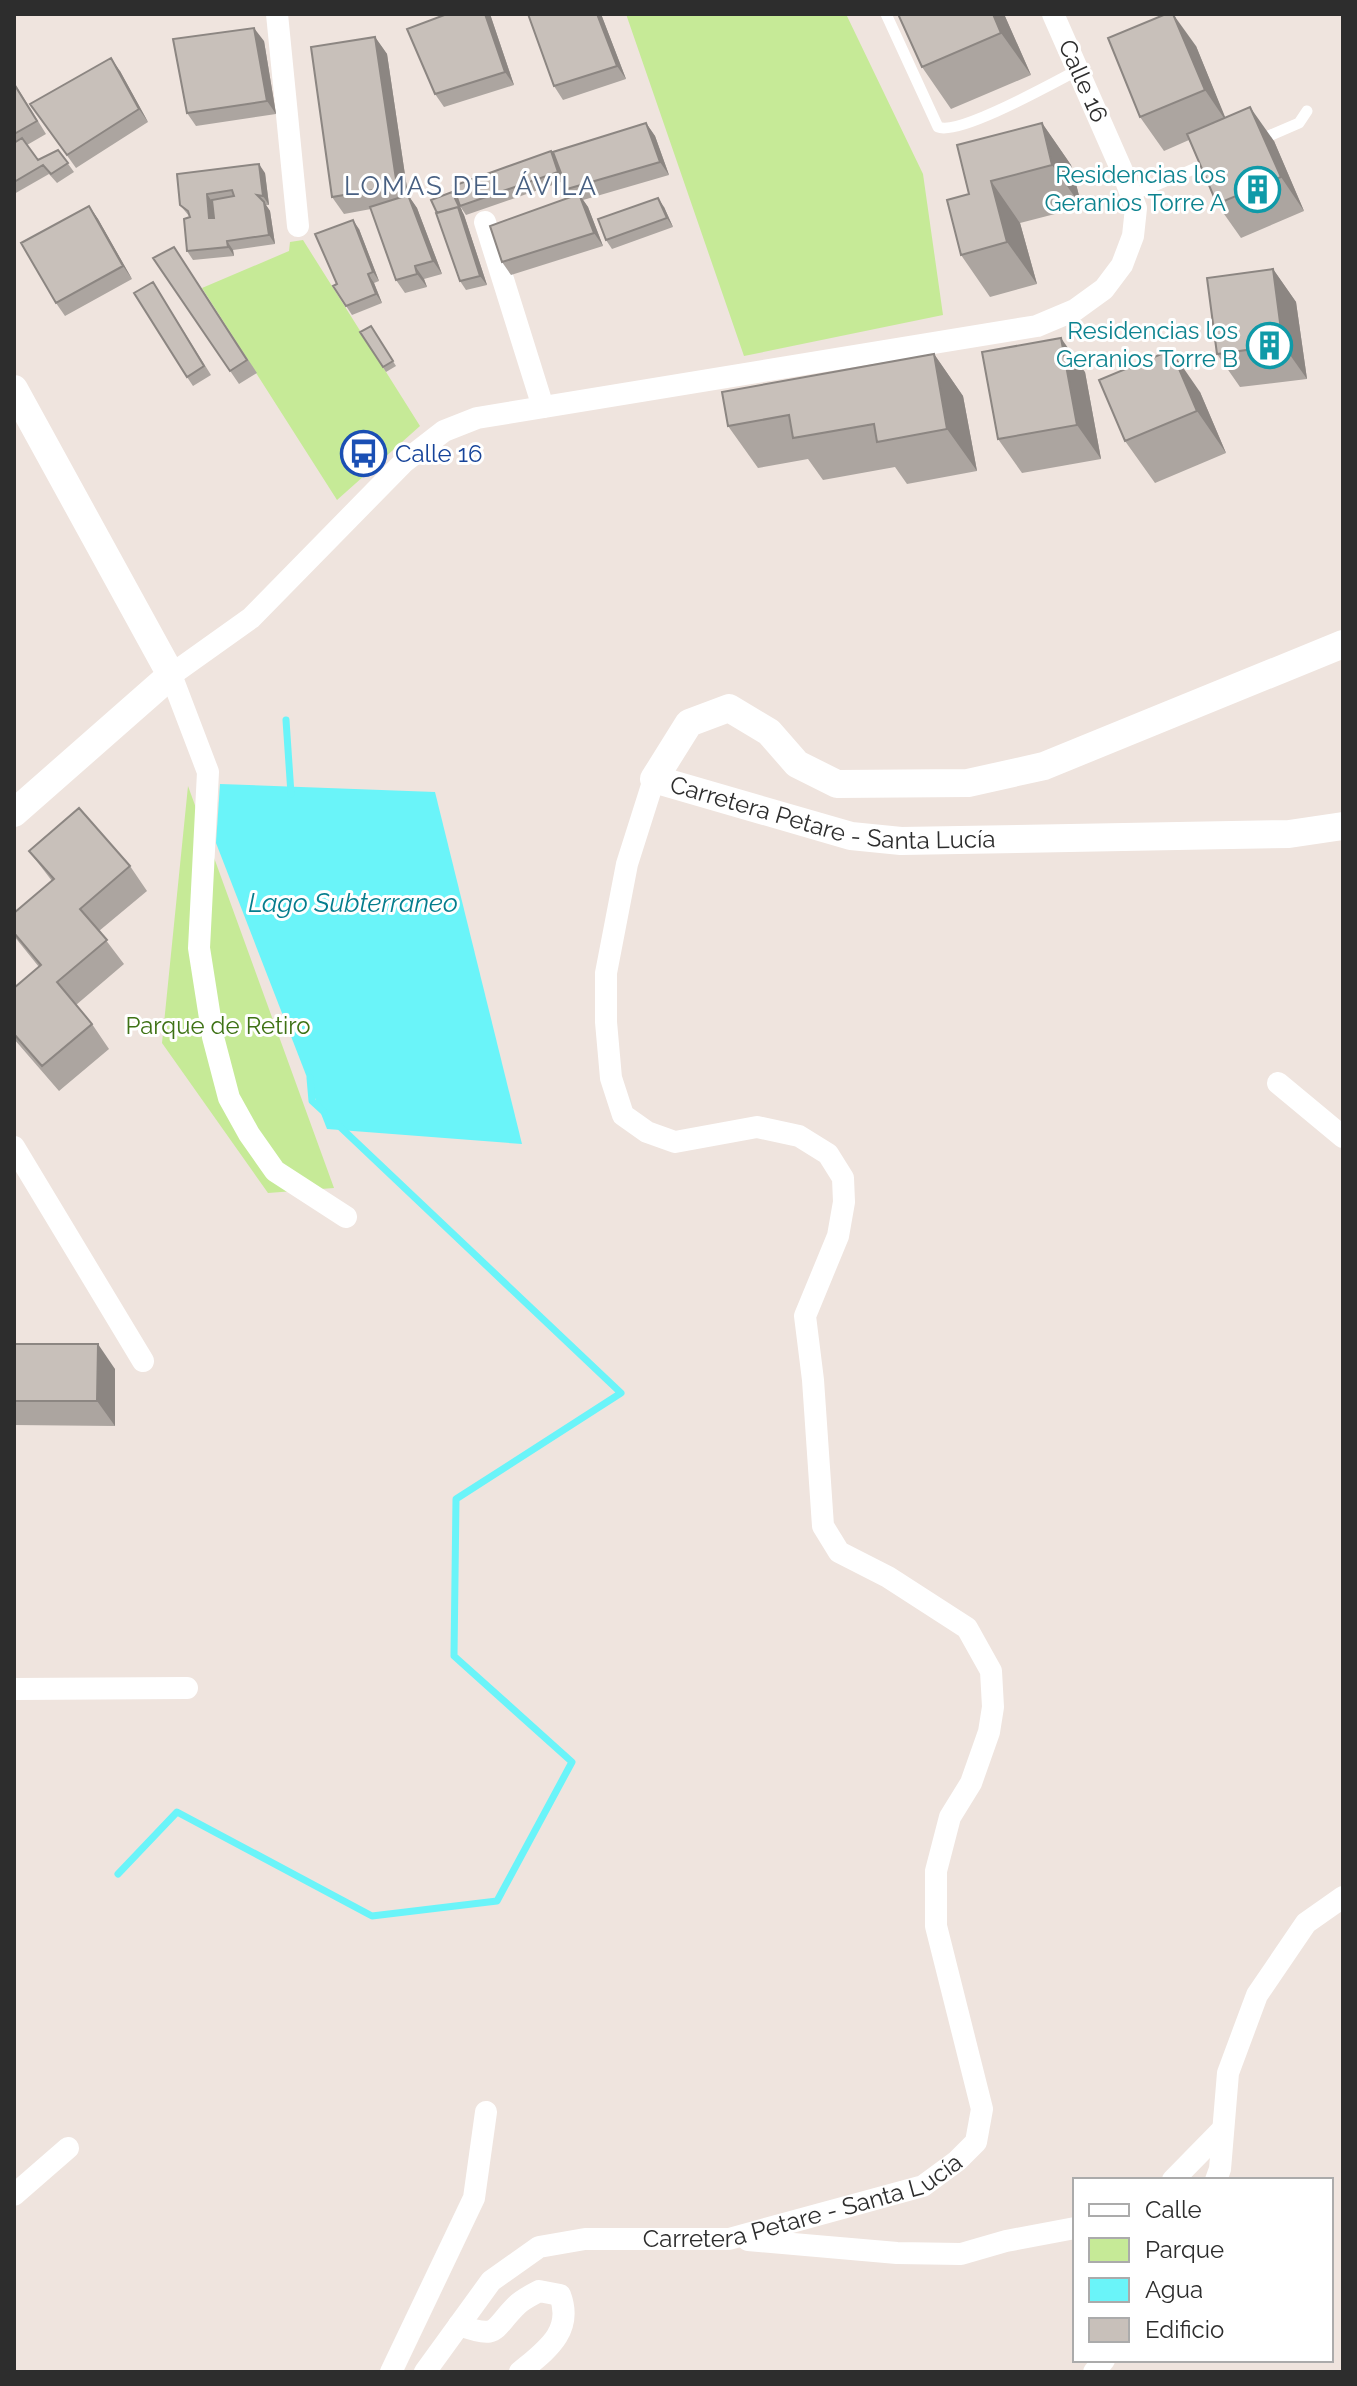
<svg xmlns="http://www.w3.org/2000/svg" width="1357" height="2386" font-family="Raleway,sans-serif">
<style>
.green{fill:#c6ea97}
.water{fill:#6af4f9}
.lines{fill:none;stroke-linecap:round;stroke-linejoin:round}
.stream{stroke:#6af4f9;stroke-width:7}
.service{stroke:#fff;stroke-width:11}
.minor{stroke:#fff;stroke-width:22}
.tertiary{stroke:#fff;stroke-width:28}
.wall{fill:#aca5a0}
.shaded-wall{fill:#8c8682}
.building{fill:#c8c0ba;stroke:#8c8682;stroke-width:2;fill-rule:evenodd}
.labels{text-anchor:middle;stroke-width:6;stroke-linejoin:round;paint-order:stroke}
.street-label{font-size:24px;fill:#2d2d2d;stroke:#fff}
.culture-label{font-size:24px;fill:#0d838f;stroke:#fff;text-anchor:end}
.transit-label{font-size:24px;fill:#164399;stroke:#fff;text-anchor:start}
.park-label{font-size:24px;fill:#3e7215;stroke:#fff}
.neighbourhood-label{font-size:26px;letter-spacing:2px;fill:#486082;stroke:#fff}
.water-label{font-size:26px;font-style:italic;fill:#057d8d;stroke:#fff}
</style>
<rect width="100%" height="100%" fill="#efe4de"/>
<path class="green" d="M626,14H846L923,174L943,315L744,356Z
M303,240L420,426L337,500L202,288L289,251L290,242Z
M188,786L334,1188L268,1193L162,1043Z"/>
<path class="water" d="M220,784L435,792L522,1144L327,1129L216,843Z"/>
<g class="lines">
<path class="stream" d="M286,720L291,794
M310,1078L312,1101L324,1112
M118,1874L177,1812L372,1916L497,1901L572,1762L454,1656L456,1499L621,1393L336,1123"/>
<path class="service" d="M886,14L938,127C959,136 1053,83 1078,70
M1257,141L1299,123L1307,111
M1131,196L1212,161"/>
<g class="minor">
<path d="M277,14L298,226"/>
<path d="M485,222L543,407"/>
<path d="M1278,1083L1343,1137"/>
<path d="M14,1147L143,1361"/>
<path d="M346,1217L275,1171L249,1134L229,1098L213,1037L199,948L208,772L171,675L251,618L404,462L444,431L477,418L1037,326L1075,310L1104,289L1122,265L1133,236L1136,208L1123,173L1053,14"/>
<path d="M14,1689L187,1688"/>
<path d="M1173,2180L1222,2130"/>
<path d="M1216,2180L1220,2169L1228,2073L1257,1995L1306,1923L1343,1897"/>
<path d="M14,2195L68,2148"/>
<path d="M748,2240L897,2253L961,2254L1006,2241L1075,2228"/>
<path d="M459,2325C500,2340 492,2329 517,2305C523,2299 532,2295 539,2291L560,2295C574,2332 545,2351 520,2372"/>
<path d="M391,2372L474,2198L486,2112"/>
<path id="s1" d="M425,2372L491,2281L539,2247L585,2239H729L923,2186L957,2161L976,2142L982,2109L936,1926V1871L950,1817L971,1783L989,1732L993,1707L991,1671L967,1628L888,1577L839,1552L823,1526L813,1380L805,1316L838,1236L844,1202L843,1178L828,1154L799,1136L757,1127L675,1142L647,1132L623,1115L611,1078L606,1022V973L627,864L654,779"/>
<path d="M1094,2372L1104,2360"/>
</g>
<g class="tertiary">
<path d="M14,389L171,675L14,813"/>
<path id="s2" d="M1343,644L1044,766L968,783L837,784L797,764L769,732L729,708L689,723L654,779L851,836L901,841L1289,834L1343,826"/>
</g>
</g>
<path class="wall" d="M490,14L514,85L444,107L435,94Z
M528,14H601L626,79L563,100L554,86Z
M898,14H1004L1031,75L951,109L922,67Z
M375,37L387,54L408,195L417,208L442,274L424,279L427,287L405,293L396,280L371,209L344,214L332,197Z
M264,41L276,114L196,126L187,113Z
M1196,46L1225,118L1274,141L1304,211L1241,238L1217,204L1189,140L1164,151L1140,117Z
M120,71L148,122L76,168L30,104Z
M14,82L46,134L27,145L38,160L58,150L74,172L57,183L49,174L14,194Z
M646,123L655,136L669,175L583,200L588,207L603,246L511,275L502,262L572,197L567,189L564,181L466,215L460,206L555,156Z
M1042,123L1071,165L1082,207L1020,223L1037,284L990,297L961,255L969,194Z
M265,173L269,205H266L270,211L275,244L233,250L234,256L193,260L187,251L189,216L180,205L177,174Z
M455,196L464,215L487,285L466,290L460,281Z
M89,206L98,219L132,279L65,316L56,303Z
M664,207L673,227L612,249L606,240Z
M359,229L379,281L374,283L382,303L352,315L333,286L337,284Z
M174,247L257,373L239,384L153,258Z
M1273,269L1296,302L1307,379L1240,387L1217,354Z
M153,282L211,375L193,386L187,377Z
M371,326L396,366L386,372L360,332Z
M934,354L963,396L977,471L907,484L895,467L823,480L808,459L758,468L728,426Z
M1085,372L1101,459L1022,473L998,439Z
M1200,392L1226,453L1155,483L1125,441Z
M29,851L130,866L147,891L99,931L124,964L76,1005L92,1024L109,1049L59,1091L14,1039V988L39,967L14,936V913L52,881Z
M14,1344L115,1369V1426L14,1425Z"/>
<path class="shaded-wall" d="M485,14H490L514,85L505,72Z
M597,14H601L626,79L617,66Z
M993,14H1004L1031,75L1001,33Z
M1173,14L1196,46L1228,124L1205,90Z
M254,28L264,41L276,114L267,101Z
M375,37L387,54L408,195L417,208L442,274L433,261L409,203L397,186Z
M111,58L120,71L148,122L139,109Z
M1250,107L1274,141L1304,211L1281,177Z
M646,123L655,136L669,175L660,162Z
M1042,123L1071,165L1082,207L1052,165Z
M551,151L557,159L564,181L558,172Z
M259,164L265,173L269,205L263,196Z
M991,181L1020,223L1037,284L1007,242Z
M452,192L464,215L487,285L480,276Z
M207,194L213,203L215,227L209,218Z
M579,194L588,207L603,246L594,233Z
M658,198L664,207L673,227L667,218Z
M264,202L270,211L275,244L269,235Z
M89,206L98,219L132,279L123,266Z
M353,220L359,229L379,281L373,272Z
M227,241L233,250L234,256L228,247Z
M415,266L424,279L427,287L417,274Z
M1273,269L1296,302L1307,379L1283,345Z
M368,274L374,283L382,303L376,294Z
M1061,338L1085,372L1101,459L1077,425Z
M1171,350L1200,392L1226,453L1197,411Z
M934,354L963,396L977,471L947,429Z
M98,1344L115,1369V1426L97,1401Z"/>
<path class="building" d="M447,14H485L505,72L435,94L407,29Z
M528,14H597L617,66L554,86Z
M898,14H993L1001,33L922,67Z
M1166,14H1173L1205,90L1140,117L1108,38Z
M254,28L267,101L187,113L173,39Z
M375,37L397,186L332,197L311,47Z
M111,58L139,109L67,155L30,104Z
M14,84L37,121L14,134Z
M1250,107L1281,177L1217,204L1187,134Z
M646,123L660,162L567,189L553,152Z
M1042,123L1052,165L991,181L1007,242L961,255L947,200L969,194L957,145Z
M22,138L38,160L58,150L68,163L51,174L43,165L14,182V143Z
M551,151L558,172L460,206L453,186Z
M259,164L263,196L257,195L264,202L269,235L227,241L228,247L187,251L184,219L190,217L188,211L180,205L177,174ZM232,190L234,196L212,200L214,218H209L207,194Z
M452,192L461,211L458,207L437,213L431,200Z
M579,194L594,233L502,262L490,226Z
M408,195L433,261L415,266L417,274L396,280L370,207Z
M658,198L667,218L606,240L598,219Z
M89,206L123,266L56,303L21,243Z
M458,207L480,276L460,281L436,213Z
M353,220L373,272L368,274L376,294L346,306L333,286L337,284L315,234Z
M174,247L247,360L230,371L153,258Z
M1273,269L1283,345L1217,354L1207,278Z
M153,282L204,366L187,377L134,293Z
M371,326L393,361L383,367L360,332Z
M1061,338L1077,425L998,439L982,352Z
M1171,350L1197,411L1125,441L1099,380Z
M934,354L947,429L877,442L874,424L793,438L789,415L728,426L722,392Z
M79,808L130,866L80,909L107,940L57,982L92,1024L42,1066L14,1034V988L41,965L14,933V913L54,879L29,851Z
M14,1344H98L97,1401H14Z"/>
<defs>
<symbol id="building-ring" viewBox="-11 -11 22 22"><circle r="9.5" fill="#fff" stroke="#0f9aa8" stroke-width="1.5"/><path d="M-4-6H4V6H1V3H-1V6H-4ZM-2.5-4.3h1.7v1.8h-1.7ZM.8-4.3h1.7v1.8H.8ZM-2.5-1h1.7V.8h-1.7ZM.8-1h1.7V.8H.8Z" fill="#0f9aa8"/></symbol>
<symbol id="bus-ring" viewBox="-11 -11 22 22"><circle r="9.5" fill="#fff" stroke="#1a4fb4" stroke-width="1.5"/><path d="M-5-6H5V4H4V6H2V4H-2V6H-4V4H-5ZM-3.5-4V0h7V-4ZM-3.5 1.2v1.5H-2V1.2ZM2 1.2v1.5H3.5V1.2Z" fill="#1a4fb4"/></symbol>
</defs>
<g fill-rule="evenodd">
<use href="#building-ring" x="1232" y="164" width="51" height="51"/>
<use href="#building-ring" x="1244" y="320" width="51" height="51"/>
<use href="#bus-ring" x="338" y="428" width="51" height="51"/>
</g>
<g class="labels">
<g class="street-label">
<text transform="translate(1083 81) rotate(66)" y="8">Calle 16</text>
<text dy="8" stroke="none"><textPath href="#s2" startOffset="958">Carretera Petare - Santa Lucía</textPath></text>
<text dy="8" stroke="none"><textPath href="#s1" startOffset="442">Carretera Petare - Santa Lucía</textPath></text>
</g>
<g class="culture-label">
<text x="1226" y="183">Residencias los<tspan x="1226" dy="28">Geranios Torre A</tspan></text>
<text x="1238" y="339">Residencias los<tspan x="1238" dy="28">Geranios Torre B</tspan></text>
</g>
<g class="transit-label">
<text x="395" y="462">Calle 16</text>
</g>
<g class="park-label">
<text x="218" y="1034">Parque de Retiro</text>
</g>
<g class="neighbourhood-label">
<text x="471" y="195">LOMAS DEL ÁVILA</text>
</g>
<g class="water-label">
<text x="353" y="912">Lago Subterraneo</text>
</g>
</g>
<rect width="1357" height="2386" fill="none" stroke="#2d2d2d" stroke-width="32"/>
<rect x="1073" y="2178" width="260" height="184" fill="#ffffff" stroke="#ababab" stroke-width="2"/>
<rect x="1089" y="2204" width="40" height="12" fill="#ffffff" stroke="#ababab" stroke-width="2"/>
<text x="1145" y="2218" font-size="24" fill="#2d2d2d">Calle</text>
<rect x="1089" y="2238" width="40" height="24" fill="#c6ea97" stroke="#ababab" stroke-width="2"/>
<text x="1145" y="2258" font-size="24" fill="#2d2d2d">Parque</text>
<rect x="1089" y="2278" width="40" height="24" fill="#6af4f9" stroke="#ababab" stroke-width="2"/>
<text x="1145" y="2298" font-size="24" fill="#2d2d2d">Agua</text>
<rect x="1089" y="2318" width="40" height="24" fill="#c8c0ba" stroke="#ababab" stroke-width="2"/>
<text x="1145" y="2338" font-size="24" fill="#2d2d2d">Edificio</text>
</svg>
